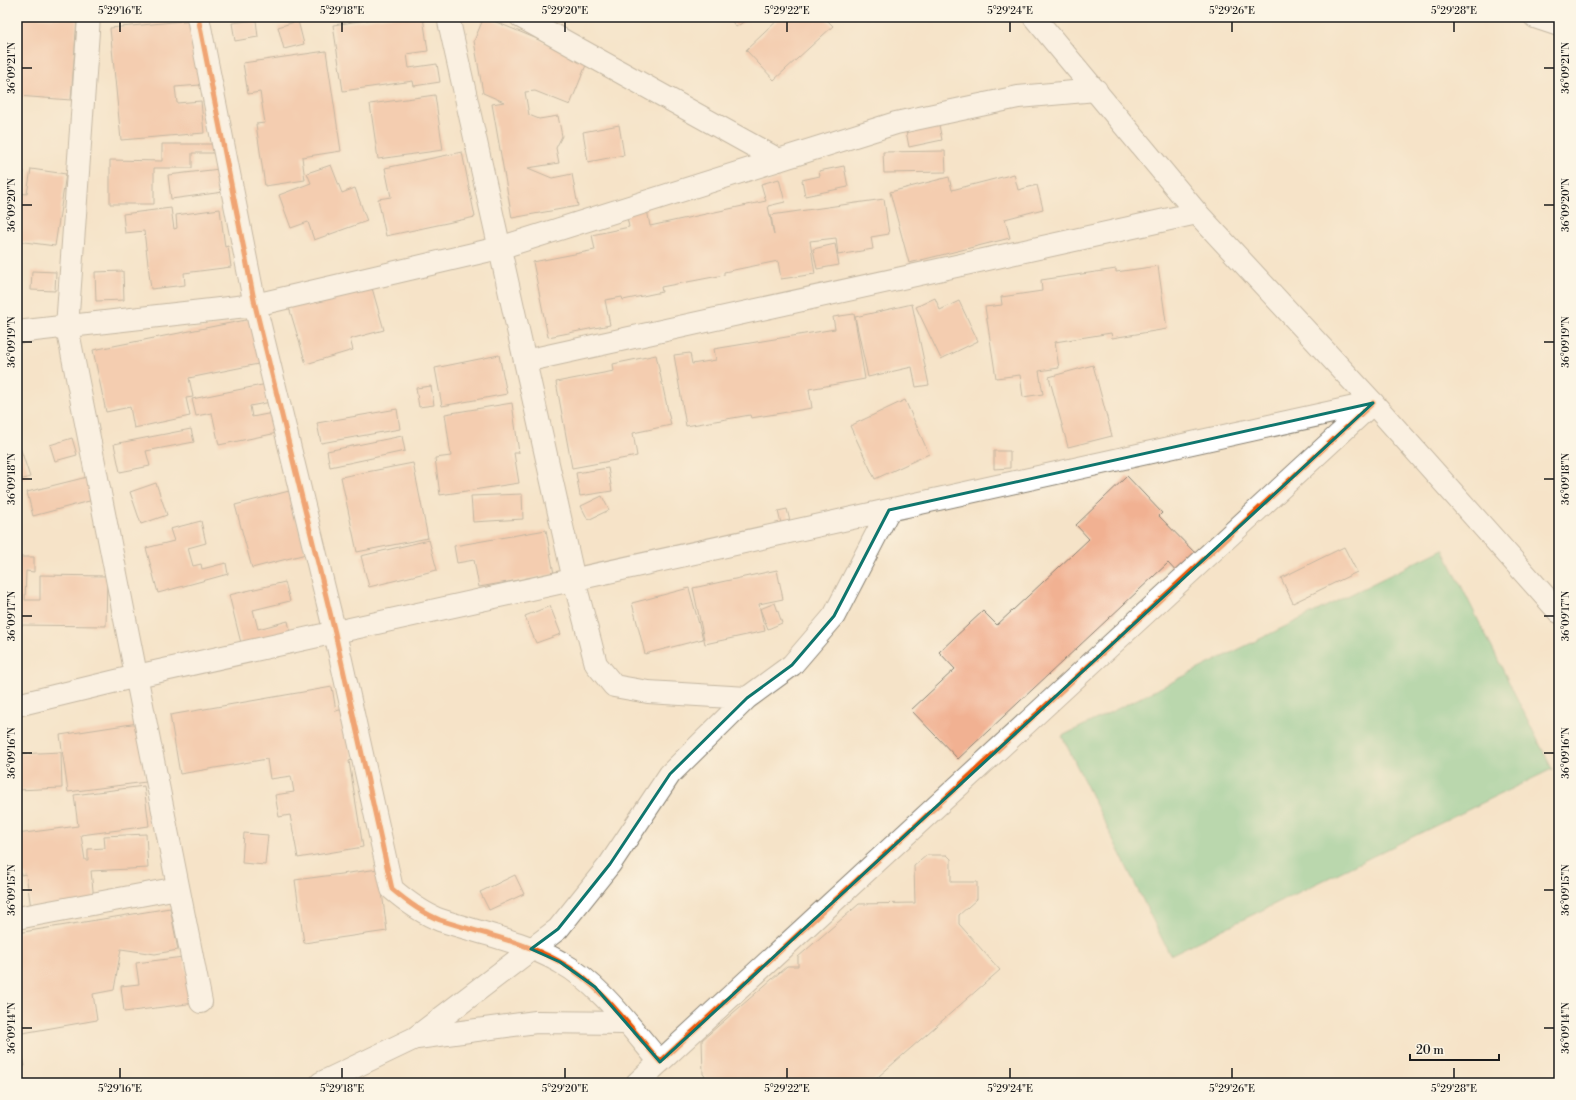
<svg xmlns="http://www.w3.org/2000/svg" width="1576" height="1100" font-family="'Libre Bodoni',serif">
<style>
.green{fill:#71c88d;stroke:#467254}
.building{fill:#f1b192}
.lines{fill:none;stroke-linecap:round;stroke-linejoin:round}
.minor-casing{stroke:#888072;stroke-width:24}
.major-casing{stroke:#888072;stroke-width:24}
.minor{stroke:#fff;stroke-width:22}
.major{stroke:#fff;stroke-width:22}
.cycleway-casing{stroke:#fcf5e5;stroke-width:8}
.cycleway{stroke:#e8590c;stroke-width:5}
.marked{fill:none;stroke:#0f766e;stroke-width:3;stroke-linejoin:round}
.ticks{fill:none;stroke:#1c1c1c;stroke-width:1.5}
.neatline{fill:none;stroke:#1c1c1c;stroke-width:1.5}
.ticks-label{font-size:10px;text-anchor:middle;fill:#1c1c1c}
</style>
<rect width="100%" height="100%" fill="#fcf5e5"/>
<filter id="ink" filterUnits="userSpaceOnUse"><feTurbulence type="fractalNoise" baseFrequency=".025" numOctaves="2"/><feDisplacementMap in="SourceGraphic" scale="8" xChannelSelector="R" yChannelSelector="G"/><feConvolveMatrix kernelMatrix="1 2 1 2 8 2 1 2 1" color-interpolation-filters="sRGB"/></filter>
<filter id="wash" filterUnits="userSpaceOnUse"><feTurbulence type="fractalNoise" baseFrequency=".012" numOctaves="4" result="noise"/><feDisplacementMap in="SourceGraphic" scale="16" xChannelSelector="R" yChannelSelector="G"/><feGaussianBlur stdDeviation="0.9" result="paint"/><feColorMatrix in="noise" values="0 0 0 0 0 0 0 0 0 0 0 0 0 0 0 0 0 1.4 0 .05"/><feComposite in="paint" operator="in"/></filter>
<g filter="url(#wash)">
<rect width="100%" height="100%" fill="#f5e3c8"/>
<path class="green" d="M1443,549L1552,769L1170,955L1062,736Z"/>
<g id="blocks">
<path class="building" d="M17,17L77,19L71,100L17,96Z
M387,17H423L428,51L407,54L409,68L437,64L440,82L414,86L413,81L343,91L333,25Z
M484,17L588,60L570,105L535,91L525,92L529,115L539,119L558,116L562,136L556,148L559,163L528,168L552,178L572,174L578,206L512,218L492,104L504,102L483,93L474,41Z
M729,17H751L736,27Z
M781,17H824L833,26L774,80L746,50Z
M194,20L200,85L175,87L177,103L201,101L204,133L121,140L110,28Z
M256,20L258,37L235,41L232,23Z
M298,21L304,44L284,49L278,27Z
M326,51L341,151L302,157L305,180L265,186L256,124L265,123L260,92L248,94L243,63Z
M435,95L443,150L378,159L370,104Z
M619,125L624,155L588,162L583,132Z
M939,125L942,140L909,147L906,131Z
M162,144H218V153H192V168H154V204H110V160L162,161Z
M945,151L946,172L884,173L883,152Z
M462,152L475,217L386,236L378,199L391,197L385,168Z
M331,165L342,193L355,188L367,221L314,240L308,222L291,228L279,195L311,183L307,173Z
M844,166L848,187L805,196L802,180L820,176L819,171Z
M228,168L231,191L171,199L168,175Z
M31,169L66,174L55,246L17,241V193L27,194Z
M17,170L24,171L23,183L17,182Z
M1014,174L1018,190L1037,185L1043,209L1005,219L1010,238L909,263L890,192L949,177L952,190Z
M779,179L785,202L768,206L774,235L771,215L884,199L889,234L871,237L873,249L838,255L836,238L810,241L815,274L781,279L778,261L724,272V275L661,287L662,292L623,300L622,297L605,300L610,325L548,337L533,262L595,250L592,235L629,227L625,208L646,204L650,226L766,201L761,184Z
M171,208L174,229L177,228L176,215L220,209L225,247L228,246L231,267L184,273L185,285L151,289L144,231L125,233L123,214Z
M835,244L839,265L817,269L813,249Z
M1158,266L1167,329L1112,338L1111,333L1055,342L1059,368L1039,371L1043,394L1023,397L1020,375L996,378L985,307L1002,305L1001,297L1042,291L1041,280L1116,269V272Z
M32,271L56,272L55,291L31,290Z
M123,271L124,300L96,301L95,272Z
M370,281L384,330L350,339L353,350L306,364L288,304Z
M935,298L940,310L959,301L978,341L941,359L916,307Z
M912,304L929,385L916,387L912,367L868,377L855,317Z
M854,314L865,379L809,389L812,408L751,418L750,415L686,426L674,355L690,353L692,364L716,360L714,349L835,329L833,317Z
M256,318L268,362L189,378L193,397L186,398L190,416L134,428L130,407L106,412L93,350Z
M499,355L507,394L442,406L435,368Z
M656,355L671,425L633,433L637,456L572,468L556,382L614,371L613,364Z
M1093,365L1112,436L1068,447L1049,377Z
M267,384L271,402L250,406L252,417L278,412L282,432L219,445L212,413L196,416L192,399Z
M431,386L434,405L419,407L416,388Z
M905,400L929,454L875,479L850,426Z
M512,403L519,453H514L519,483L440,495L435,458L451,456L445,414Z
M397,409L400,429L321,443L317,423Z
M191,429L194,442L146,451L150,466L120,472L114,444Z
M402,436L405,451L330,467L327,451Z
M72,438L77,455L55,461L50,445Z
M20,447L30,477L17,481V448Z
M994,451H1010V468L994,469Z
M413,463L428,538L357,552L341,477Z
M608,468L612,491L580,496L576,473Z
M1127,476L1162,513L1159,516L1198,556L1179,575L1168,563L958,759L911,710L955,669L939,652L983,611L997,625L1089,539L1076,525Z
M87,477L93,500L33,516L27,492Z
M156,483L167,515L141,524L130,492Z
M289,491L306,554L252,568L235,505Z
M522,494L523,519L473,522L471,496Z
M602,496L609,510L588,520L581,506Z
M787,509L792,530L783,532L778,511Z
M201,521L206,543L188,548L193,566L201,564L202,569L226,563L228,574L158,593L146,548L174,541L170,529Z
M546,530L554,574L479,587L474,560L457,563L454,546Z
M429,540L437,570L369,587L361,556Z
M1344,547L1357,572L1293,603L1281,578Z
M17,557H34V572L26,571L25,600H40V575L107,576L106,626L17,625Z
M777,570L783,599L759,604L765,631L705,644L693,588Z
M285,582L290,601L253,610L258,629L288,621L291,635L242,647L229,595Z
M689,588L703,639L645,654L632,603Z
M775,603L782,623L768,629L760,609Z
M550,606L561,634L536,643L525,616Z
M332,687L336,711L343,709L352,760L349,761L363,847L298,858L290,815L279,817L275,795L294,792L291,776L270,779L267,759L180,774L170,715Z
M138,723L146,782L68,792L60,735Z
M61,752L62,788L17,790V754Z
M144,786L149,826L81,835L85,860H88V849L105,848L104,836L146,834L148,868L91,871L94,900L31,908L26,874L21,875L17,834L78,826L74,795Z
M244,833L268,835L265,865L242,863Z
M927,855H947L951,859V882H977V899L959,915V924L1000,970L871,1083H711L703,1074L702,1040L787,966H798V957L859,904L915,903L914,866Z
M379,869L387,931L304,943L295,880Z
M515,875L524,894L489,910L480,892Z
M170,908L178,950L155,954L121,949L114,990L93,994L97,1020L17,1034V933Z
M183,957L195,1003L124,1012L121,986L139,984L136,963Z
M17,1040H19L25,1066L17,1068Z"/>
</g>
</g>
<g filter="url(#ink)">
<use href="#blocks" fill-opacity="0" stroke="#888072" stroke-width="1"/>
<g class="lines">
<defs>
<path id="minor" d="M89,17L67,327L201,1002
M198,17L255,305L335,633L392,889C406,901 422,913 440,920C479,933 523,941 560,962C599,983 631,1028 660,1062
M448,17L574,580L596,664L614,686L648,692L747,698
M521,17L779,160
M1535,17L1559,25
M17,332L255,305L499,248L896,123L1018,97L1096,90
M525,361L1197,213
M17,705L137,676L1373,403
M17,918L178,888
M417,1038L536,1022L626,1023
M321,1083L415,1038L558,929L610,864L670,774L747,698L792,665L834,616L889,510
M637,1083L1372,404"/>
<path id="major" d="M1034,17L1197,213L1373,403L1559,612"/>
</defs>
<use href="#minor" class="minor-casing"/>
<use href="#major" class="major-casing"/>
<use href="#minor" class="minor"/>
<use href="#major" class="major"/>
<defs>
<path id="cycleway" d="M198,17L255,305L335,633L392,889C406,901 422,913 440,920C479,933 523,941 560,962C599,983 631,1028 660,1062L1373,403"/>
</defs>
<use href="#cycleway" class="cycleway-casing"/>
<use href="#cycleway" class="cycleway"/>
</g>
</g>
<path d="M0 0H1576V1100H0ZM1373,403L660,1062L595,987L560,962L531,949L558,929L610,864L670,774L747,698L792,665L834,616L889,510Z" fill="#f5e3c8" fill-opacity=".55" fill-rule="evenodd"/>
<path class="marked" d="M1373,403L660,1062L595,987L560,962L531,949L558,929L610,864L670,774L747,698L792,665L834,616L889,510Z"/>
<path class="ticks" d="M120,22V32M342,22V32M565,22V32M787,22V32M1010,22V32M1232,22V32M1454,22V32M22,68H32M1544,68H1554M22,205H32M1544,205H1554M22,342H32M1544,342H1554M22,479H32M1544,479H1554M22,616H32M1544,616H1554M22,753H32M1544,753H1554M22,890H32M1544,890H1554M22,1028H32M1544,1028H1554M120,1068V1078M342,1068V1078M565,1068V1078M787,1068V1078M1010,1068V1078M1232,1068V1078M1454,1068V1078"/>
<rect width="1576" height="1100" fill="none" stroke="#fcf5e5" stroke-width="44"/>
<path d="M1410 1054v6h89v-6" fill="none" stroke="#1c1c1c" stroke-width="2"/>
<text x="1416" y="1054" font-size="12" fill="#1c1c1c" stroke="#fcf5e5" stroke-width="3" paint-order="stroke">20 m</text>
<rect x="22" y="22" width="1532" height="1056" class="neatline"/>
<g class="ticks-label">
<text x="120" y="14">5°29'16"E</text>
<text x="342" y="14">5°29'18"E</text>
<text x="565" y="14">5°29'20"E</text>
<text x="787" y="14">5°29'22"E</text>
<text x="1010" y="14">5°29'24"E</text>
<text x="1232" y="14">5°29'26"E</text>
<text x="1454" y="14">5°29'28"E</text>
<text transform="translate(11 68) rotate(-90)" y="4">36°09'21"N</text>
<text transform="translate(1565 68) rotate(-90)" y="4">36°09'21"N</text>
<text transform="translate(11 205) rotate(-90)" y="4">36°09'20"N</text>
<text transform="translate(1565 205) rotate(-90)" y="4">36°09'20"N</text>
<text transform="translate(11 342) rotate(-90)" y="4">36°09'19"N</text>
<text transform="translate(1565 342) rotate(-90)" y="4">36°09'19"N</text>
<text transform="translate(11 479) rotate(-90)" y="4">36°09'18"N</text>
<text transform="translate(1565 479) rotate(-90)" y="4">36°09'18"N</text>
<text transform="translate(11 616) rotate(-90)" y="4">36°09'17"N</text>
<text transform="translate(1565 616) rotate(-90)" y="4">36°09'17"N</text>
<text transform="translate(11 753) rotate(-90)" y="4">36°09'16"N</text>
<text transform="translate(1565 753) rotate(-90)" y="4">36°09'16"N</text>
<text transform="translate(11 890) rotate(-90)" y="4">36°09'15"N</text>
<text transform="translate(1565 890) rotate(-90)" y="4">36°09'15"N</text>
<text transform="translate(11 1028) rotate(-90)" y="4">36°09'14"N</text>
<text transform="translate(1565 1028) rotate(-90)" y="4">36°09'14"N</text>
<text x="120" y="1092">5°29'16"E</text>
<text x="342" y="1092">5°29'18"E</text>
<text x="565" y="1092">5°29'20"E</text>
<text x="787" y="1092">5°29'22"E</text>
<text x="1010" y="1092">5°29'24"E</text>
<text x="1232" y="1092">5°29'26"E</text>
<text x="1454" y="1092">5°29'28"E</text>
</g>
</svg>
